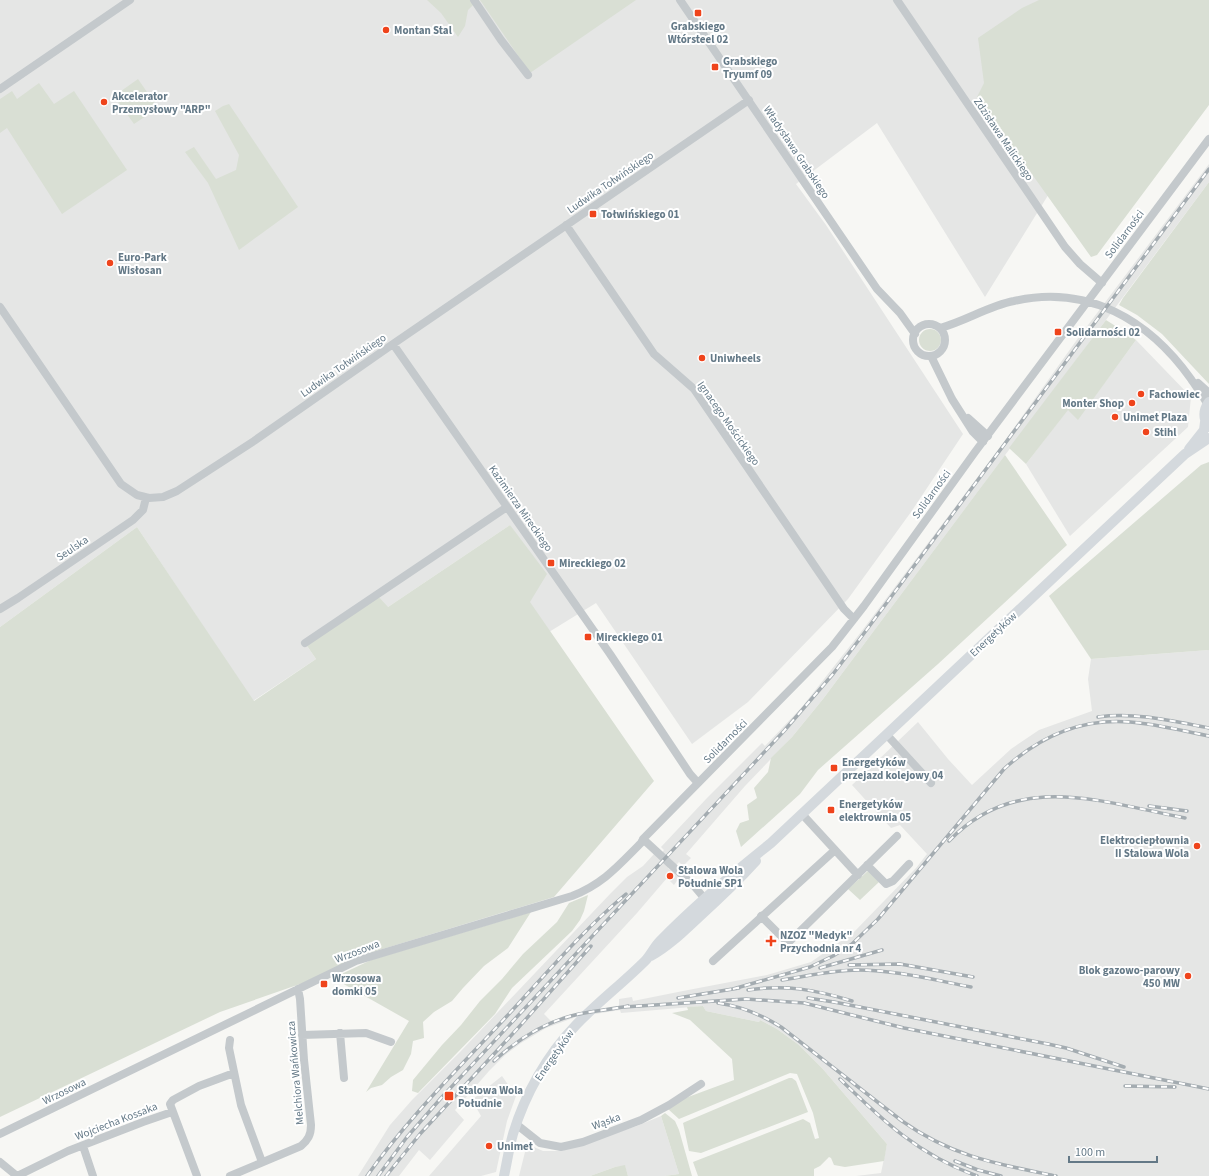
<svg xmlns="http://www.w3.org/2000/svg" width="1209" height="1176" font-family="'Source Sans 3',sans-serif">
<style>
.built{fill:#e5e6e5}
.green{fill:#d9dfd4}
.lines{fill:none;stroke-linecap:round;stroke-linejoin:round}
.minor{stroke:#c4c9cc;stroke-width:8}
.major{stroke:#d4d9dd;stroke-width:10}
.rail-casing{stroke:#a4acb1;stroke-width:3.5}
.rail{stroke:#fff;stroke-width:2;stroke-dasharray:6;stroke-linecap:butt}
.poi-dot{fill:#ef441c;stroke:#fff;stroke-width:1.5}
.labels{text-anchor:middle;stroke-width:4;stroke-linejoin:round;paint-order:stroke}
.poi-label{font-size:11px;font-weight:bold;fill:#647987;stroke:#fff;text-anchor:start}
.street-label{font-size:11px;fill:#647987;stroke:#fff}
</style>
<rect width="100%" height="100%" fill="#f7f7f4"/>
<path class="built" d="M0,0H1169L985,297L877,123L796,184L826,225L963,434L911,512L848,599L748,702L692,744L596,603L549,632L529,602L510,525L388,607L305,643L316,659L253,701L137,527L0,627Z
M1209,164V182L823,699L792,737L745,786L686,854L691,858L683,866L679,862L676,865L673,862L668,868L679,878L674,885L667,878L637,913L544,1014L551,1021L577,1013L619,1006V999L632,997L633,1001L683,991L767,975L811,962L854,932L916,868L927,854L900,825L891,828L852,785L918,722L948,759L972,785L1011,749L1039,730L1092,711L1088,679L1091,659L1209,650V1176H856L881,1173L887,1144L822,1068L799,1045L777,1029L760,1020L759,1022L706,1011L703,1006L621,1013L620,1010L576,1017L546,1028L521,1043L505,1055L489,1071L455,1110L464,1120L430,1160L419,1150L399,1176H358L390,1125L412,1100L461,1051L610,894L627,877L643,866L654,854L658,857L664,850L661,847L707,798L762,743L765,746L802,707L861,632L1001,446L1076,341Z
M1136,340L1191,397L1188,427L1070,536L1026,464L1068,409L1078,419Z
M502,1076L516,1096L507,1121L496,1172L481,1176H429L481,1116L472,1100Z
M661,1116L679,1174L664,1176H628L625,1166L615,1167L590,1176H519L527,1144L543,1151H561L637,1126Z"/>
<path class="green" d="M427,0H478L468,10L465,26L458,37L441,13Z
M480,0H636L530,73Z
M1039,0H1209V105L1097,255L1091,257L977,97L984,83L978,38L1022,8Z
M138,79L158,108L134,124L114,96Z
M39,83L54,104L74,91L127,170L62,214L7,128L0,133V99L12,91L17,99Z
M229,104L298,207L239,250L208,183L185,152L194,147L216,179L236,170L239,155L215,111L223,106Z
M1209,182V384L1162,334L1137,315L1119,305L1123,298Z
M1106,320L1125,332L1136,340L1078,420L1068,410L1026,464L1009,448Z
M919 340a11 11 0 1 1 22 0a11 11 0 1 1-22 0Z
M1005,455L1067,545L938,664L818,770L800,794L741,847L736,831L740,823L749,820L747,805L757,798L754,788L768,772L771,758L792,737L823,699Z
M1209,462V650L1091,659L1049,596L1201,465Z
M510,525L547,574L530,602L654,781L554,897L363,955L303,983L220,1012L0,1117V627L137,527L254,701L316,659L305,643L377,595L388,607Z
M869,870L879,882L860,900L848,889Z
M588,895L584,911L580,920L572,931L512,988L495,1014L418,1093L412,1091L413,1080L442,1045L461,1025L480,1001L502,979L523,954L557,922L569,903Z
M531,912L508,948L484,966L463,988L452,1001L434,1012L423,1022L424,1038L413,1041L411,1054L403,1070L391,1077L382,1085L371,1088L366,1092L409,1021L333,978L371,960Z
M703,1006L706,1011L759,1022L760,1020L777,1029L799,1045L822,1068L887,1144L884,1161L845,1167L834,1165L831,1158L829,1157L820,1166L814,1169V1176H698L693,1162L803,1119L810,1123L815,1139L819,1138L813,1113L797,1074L790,1073L679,1119L668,1109L680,1100L734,1080L732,1059L690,1020L672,1013L688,1010L687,1007Z
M789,1078H792L796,1081L808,1112L701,1153L689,1151L683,1123L685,1122Z
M665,1113L675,1121L679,1130L692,1176H664L679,1174L661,1116Z
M625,1165L628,1176H590L615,1167Z"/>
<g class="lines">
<path class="minor" d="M474,0L501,40L528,75
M680,0L877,289L900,313L915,334
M897,0L1065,247L1080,264L1102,283
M0,89L130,0
M566,225L654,354L694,389L844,609L854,619
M0,307L121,484L137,495L149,498L163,497L177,491L254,441L393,344L749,100
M913 340a16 16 0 1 1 32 0a16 16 0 1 1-32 0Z
M940,328C966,321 988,306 1014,301C1088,284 1149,320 1191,379C1196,387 1203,395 1207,404
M393,344L610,654L690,774L698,783
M931,356L952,399L973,432L983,442
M1198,383L1209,393
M968,418L988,436
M0,609L18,598L133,520L143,510L146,498
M305,643L507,507
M887,735L931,783
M802,814L858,875
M643,839L694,886L705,899
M867,865L886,884L893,881L909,864
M761,916L788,943L897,836
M713,961L835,850
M340,1033L344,1078
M302,1035L366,1033L391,1042
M230,1040L229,1048L241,1105L262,1162
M516,1124L540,1143L561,1147L583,1142L641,1120L669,1105L701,1084
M0,1134L356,961L572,896C603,884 618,866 641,843L643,839L832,647L864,606L975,452L1209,139
M83,1146L93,1176
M0,1162L17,1176
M17,1176L68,1151L143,1122L172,1112
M197,1176L170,1104L173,1100L199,1086L234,1073
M230,1176L301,1146C308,1140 311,1135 311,1125L304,1060L300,999L298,989"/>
<path class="major" d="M1208,427C1203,418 1203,410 1209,402
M1189,449L1204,430L1205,422
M651,956C669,946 684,931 699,917C719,899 738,881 756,861
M504,1176C507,1162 509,1148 513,1134C525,1094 547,1055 576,1025C598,1002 623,983 645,961C651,955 654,947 660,941C694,906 732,874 771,843L1185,454L1209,438"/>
<defs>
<path id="rail" d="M1098,717C1136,712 1172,721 1209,728
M1149,806L1187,811
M949,841C1017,770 1102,802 1185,818
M849,965L900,964L973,977
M820,968L882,950
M782,980C807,976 833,970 858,970C896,970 934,980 971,987
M733,989L810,967L833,956L852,944L878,919L1004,769C1040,736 1081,718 1130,722C1157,724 1183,731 1209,736
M748,990C786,984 816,990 852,1001
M678,998L739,988
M808,998L834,1002L1048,1044L1066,1048L1124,1067
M718,1003C740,1006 762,1015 781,1027L902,1121C953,1157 997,1164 1056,1176
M624,1007L746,999L804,1003L904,1028L1209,1089
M494,1061C516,1041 541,1024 571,1016C589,1011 609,1010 628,1006
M840,1079C883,1121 919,1155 977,1176
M1125,1086L1175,1087
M955,1161L978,1170L1001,1176
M367,1176C408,1118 459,1068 507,1016C545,975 583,930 626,894
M378,1176L407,1137L442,1097L784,731L833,674L862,636L1209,169
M386,1176L420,1134L518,1028L591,946"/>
</defs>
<use href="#rail" class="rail-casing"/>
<use href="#rail" class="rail"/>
</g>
<g class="poi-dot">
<rect x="694" y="9" width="8" height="8" rx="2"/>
<circle cx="386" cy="30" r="4"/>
<rect x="711" y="63" width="8" height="8" rx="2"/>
<circle cx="104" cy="102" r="4"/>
<rect x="589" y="210" width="8" height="8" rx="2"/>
<circle cx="110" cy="263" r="4"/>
<rect x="1054" y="328" width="8" height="8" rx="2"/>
<circle cx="702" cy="358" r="4"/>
<circle cx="1141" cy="394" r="4"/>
<circle cx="1132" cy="403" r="4"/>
<circle cx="1115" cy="417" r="4"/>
<circle cx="1146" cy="432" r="4"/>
<rect x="547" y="559" width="8" height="8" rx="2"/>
<rect x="584" y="633" width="8" height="8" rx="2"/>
<rect x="830" y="764" width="8" height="8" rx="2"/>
<rect x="827" y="806" width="8" height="8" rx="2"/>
<circle cx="1197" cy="846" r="4"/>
<circle cx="670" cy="876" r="4"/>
<path d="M769 935h4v4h4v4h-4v4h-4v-4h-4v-4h4z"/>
<circle cx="1188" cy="976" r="4"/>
<rect x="320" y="980" width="8" height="8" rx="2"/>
<rect x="444" y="1091" width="10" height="10" rx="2"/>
<circle cx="489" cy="1146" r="4"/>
</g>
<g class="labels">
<g class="poi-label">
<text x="698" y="30" text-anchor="middle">Grabskiego<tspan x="698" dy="13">Wtórsteel 02</tspan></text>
<text x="394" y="34">Montan Stal</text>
<text x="723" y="65">Grabskiego<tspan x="723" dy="13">Tryumf 09</tspan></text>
<text x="112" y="100">Akcelerator<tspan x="112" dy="13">Przemysłowy "ARP"</tspan></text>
<text x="601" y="218">Tołwińskiego 01</text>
<text x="118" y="261">Euro-Park<tspan x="118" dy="13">Wisłosan</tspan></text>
<text x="1066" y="336">Solidarności 02</text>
<text x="710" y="362">Uniwheels</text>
<text x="1149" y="398">Fachowiec</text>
<text x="1124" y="407" text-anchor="end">Monter Shop</text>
<text x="1123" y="421">Unimet Plaza</text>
<text x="1154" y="436">Stihl</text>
<text x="559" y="567">Mireckiego 02</text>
<text x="596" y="641">Mireckiego 01</text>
<text x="842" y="766">Energetyków<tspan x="842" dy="13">przejazd kolejowy 04</tspan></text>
<text x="839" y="808">Energetyków<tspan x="839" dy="13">elektrownia 05</tspan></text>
<text x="1189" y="844" text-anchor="end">Elektrociepłownia<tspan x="1189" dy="13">II Stalowa Wola</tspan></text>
<text x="678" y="874">Stalowa Wola<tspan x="678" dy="13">Południe SP1</tspan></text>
<text x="780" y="939">NZOZ "Medyk"<tspan x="780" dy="13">Przychodnia nr 4</tspan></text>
<text x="1180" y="974" text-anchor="end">Blok gazowo-parowy<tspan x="1180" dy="13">450 MW</tspan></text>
<text x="332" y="982">Wrzosowa<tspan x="332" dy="13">domki 05</tspan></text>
<text x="458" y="1094">Stalowa Wola<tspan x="458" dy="13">Południe</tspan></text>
<text x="497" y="1150">Unimet</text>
</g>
<g class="street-label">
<text transform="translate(1004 139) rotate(56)" y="4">Zdzisława Malickiego</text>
<text transform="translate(797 152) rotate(56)" y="4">Władysława Grabskiego</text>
<text transform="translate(610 182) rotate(-34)" y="4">Ludwika Tołwińskiego</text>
<text transform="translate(1124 234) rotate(-53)" y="4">Solidarności</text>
<text transform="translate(343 365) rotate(-35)" y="4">Ludwika Tołwińskiego</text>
<text transform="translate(729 423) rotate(55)" y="4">Ignacego Mościckiego</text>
<text transform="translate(931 494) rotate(-54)" y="4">Solidarności</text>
<text transform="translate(521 508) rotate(55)" y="4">Kazimierza Mireckiego</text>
<text transform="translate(72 548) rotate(-34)" y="4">Seulska</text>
<text transform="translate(993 634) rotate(-43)" y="4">Energetyków</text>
<text transform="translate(725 741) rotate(-45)" y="4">Solidarności</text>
<text transform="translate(357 951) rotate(-21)" y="4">Wrzosowa</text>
<text transform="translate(554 1055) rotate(-55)" y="4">Energetyków</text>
<text transform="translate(295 1073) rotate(-95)" y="4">Melchiora Wańkowicza</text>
<text transform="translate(64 1091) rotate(-26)" y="4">Wrzosowa</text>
<text transform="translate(116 1121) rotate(-21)" y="4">Wojciecha Kossaka</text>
<text transform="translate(606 1121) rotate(-20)" y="4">Wąska</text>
</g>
</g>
<path d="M1069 1156v6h88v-6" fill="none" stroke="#647987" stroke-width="2"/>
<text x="1075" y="1156" font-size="12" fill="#647987" stroke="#ffffff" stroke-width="3" paint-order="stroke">100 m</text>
</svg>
